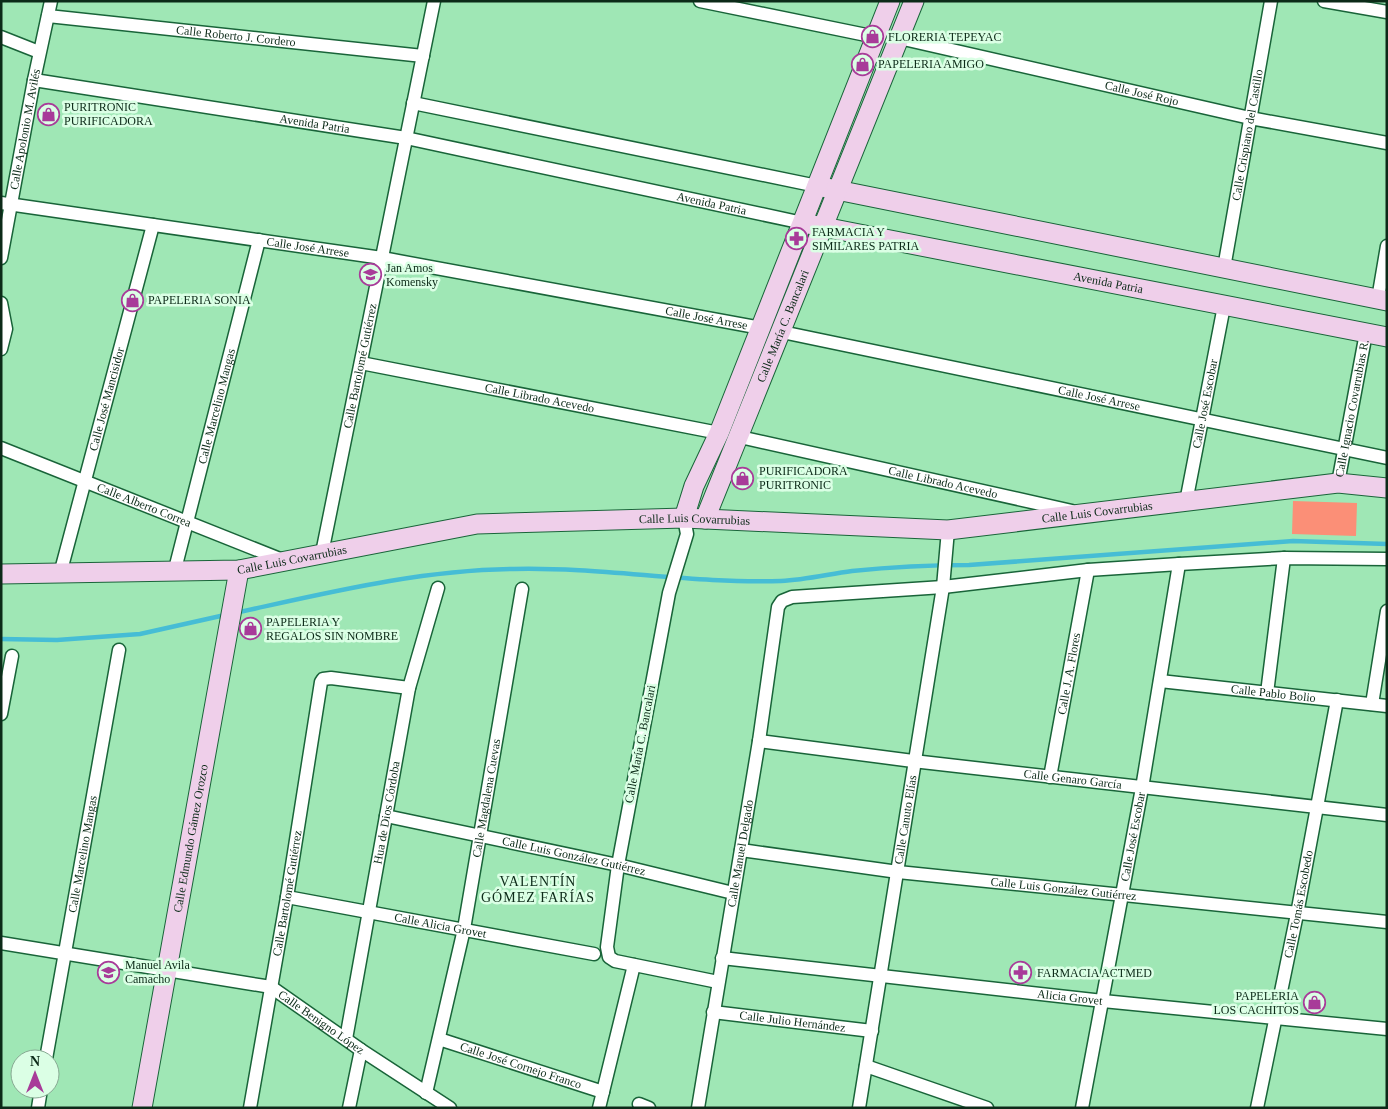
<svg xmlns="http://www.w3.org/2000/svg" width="1388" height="1109" font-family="Georgia,serif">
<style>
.green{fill:#fb8f77}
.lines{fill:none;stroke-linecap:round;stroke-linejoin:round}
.stream{stroke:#46bdd5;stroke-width:4.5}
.street-casing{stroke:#196439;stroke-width:15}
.secondary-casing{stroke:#196439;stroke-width:21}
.street{stroke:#fff;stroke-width:12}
.secondary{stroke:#efcfea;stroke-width:19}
.labels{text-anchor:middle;stroke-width:5;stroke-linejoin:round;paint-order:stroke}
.street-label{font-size:12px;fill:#0c2a18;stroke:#dbffe5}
.poi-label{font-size:12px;fill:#0c2a18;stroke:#dbffe5;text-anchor:start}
.neighbourhood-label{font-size:14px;letter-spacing:1px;fill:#0c2a18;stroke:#dbffe5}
</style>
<rect width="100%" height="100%" fill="#9fe7b5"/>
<path class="green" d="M1293,501L1357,503L1356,536L1292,534Z"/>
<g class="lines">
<path class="stream" d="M235,613C327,593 419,570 514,569C603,567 692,584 781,581C805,580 829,574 852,571C891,567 930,565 969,565L1293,541L1387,544
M1,639L57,640L140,634L225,615"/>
<defs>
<g id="street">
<path d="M700,1L876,37"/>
<path d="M1324,1L1387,12"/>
<path id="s1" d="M48,16L423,56"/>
<path d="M1,37L39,52"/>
<path id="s2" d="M899,38L1250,118L1387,143"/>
<path id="s3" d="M34,80L406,138L803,223"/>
<path d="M413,103L817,186"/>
<path id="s4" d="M1,203L382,258L761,328"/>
<path id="s5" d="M1,258L34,80L51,1"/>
<path id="s6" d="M1224,268L1271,1"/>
<path d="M1378,299L1387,246"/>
<path d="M1,303L6,329L1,349"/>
<path id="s7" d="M782,332L1387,458"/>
<path id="s8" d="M361,363L719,433"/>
<path id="s9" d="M740,437L1072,511"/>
<path id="s10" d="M1,448L285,561"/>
<path id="s11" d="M1338,483L1366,333"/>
<path id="s12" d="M1186,502L1224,306"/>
<path d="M684,518L687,534L669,593L618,865L607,947L609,957L615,961L718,982"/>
<path id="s13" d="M322,553L434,1"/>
<path id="s14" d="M174,573L259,240"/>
<path id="s15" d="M60,574L153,225"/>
<path id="s16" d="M1160,681L1387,706"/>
<path d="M1267,693L1284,558"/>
<path d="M1372,704L1387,611"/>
<path d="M1,714L12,656"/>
<path id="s17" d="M759,741L913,761L1387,815"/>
<path id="s18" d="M1050,777L1088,570"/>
<path id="s19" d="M386,816L618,865L733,893"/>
<path id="s20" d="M741,850L898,872L1387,922"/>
<path id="s21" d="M287,897L594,954"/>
<path id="s22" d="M1,943L271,987L361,1050L450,1108"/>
<path id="s23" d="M722,958L1103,1001L1387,1029"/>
<path id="s24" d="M713,1012L872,1031"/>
<path id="s25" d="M346,1039L409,688L438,588"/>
<path id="s26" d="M439,1039L603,1092"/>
<path id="s27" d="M46,1059L119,650"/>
<path d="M866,1066L987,1108"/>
<path id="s28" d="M426,1093L464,929L522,589"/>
<path d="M639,1104L649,1108"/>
<path d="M38,1108L41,1089"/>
<path id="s29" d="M250,1108L287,897L321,682L323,679L331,678L409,688"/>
<path d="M349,1108L361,1050"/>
<path d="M599,1108L634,965"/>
<path id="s30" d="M698,1108L759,741L778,607L782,601L792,597L943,587L1088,570L1179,564L1284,558L1387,559"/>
<path id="s31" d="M859,1108L943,587L948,530"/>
<path id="s32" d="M1082,1108L1142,788L1179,564"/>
<path id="s33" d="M1257,1108L1297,914L1337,700"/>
</g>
<g id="secondary">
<path d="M817,186L1387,301"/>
<path id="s34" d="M803,223L1387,337"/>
<path d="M684,518L694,486L719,433L890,1"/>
<path id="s35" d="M705,519L914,1"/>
<path id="s36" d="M1,574L239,570L477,524L684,518L948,530L1338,483L1387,488"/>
<path id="s37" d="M142,1108L239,570"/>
</g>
</defs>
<use href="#street" class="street-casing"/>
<use href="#secondary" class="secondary-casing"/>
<use href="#street" class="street"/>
<use href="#secondary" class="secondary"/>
</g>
<defs>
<symbol id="shop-ring" viewBox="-11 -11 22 22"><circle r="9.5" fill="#dbffe5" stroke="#a83b99" stroke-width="1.5"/><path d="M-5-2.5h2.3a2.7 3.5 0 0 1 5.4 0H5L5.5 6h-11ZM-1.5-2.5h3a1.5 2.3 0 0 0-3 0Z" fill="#a83b99"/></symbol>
<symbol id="pharmacy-ring" viewBox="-11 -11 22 22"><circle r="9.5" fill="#dbffe5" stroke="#a83b99" stroke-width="1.5"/><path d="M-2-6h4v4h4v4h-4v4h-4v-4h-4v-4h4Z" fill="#a83b99"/></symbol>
<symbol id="school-ring" viewBox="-11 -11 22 22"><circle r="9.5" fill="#dbffe5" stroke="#a83b99" stroke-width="1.5"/><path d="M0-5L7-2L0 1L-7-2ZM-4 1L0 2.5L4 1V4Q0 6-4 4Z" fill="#a83b99"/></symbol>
</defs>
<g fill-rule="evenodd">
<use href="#shop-ring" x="860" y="24" width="25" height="25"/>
<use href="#shop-ring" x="850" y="52" width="25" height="25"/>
<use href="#shop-ring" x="36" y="102" width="25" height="25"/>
<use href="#pharmacy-ring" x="784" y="226" width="25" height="25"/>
<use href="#school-ring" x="358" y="262" width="25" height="25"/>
<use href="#shop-ring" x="120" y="288" width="25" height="25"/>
<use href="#shop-ring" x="730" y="466" width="25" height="25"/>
<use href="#shop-ring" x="238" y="616" width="25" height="25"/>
<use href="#school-ring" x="96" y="960" width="25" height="25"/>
<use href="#pharmacy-ring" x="1008" y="960" width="25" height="25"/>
<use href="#shop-ring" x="1302" y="990" width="25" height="25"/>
</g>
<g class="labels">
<g class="street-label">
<text dy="4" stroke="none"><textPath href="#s1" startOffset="189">Calle Roberto J. Cordero</textPath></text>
<text dy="4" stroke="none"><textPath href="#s2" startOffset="249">Calle José Rojo</textPath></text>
<text dy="4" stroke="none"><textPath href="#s3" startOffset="284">Avenida Patria</textPath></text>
<text dy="4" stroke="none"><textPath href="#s5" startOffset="131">Calle Apolonio M. Avilés</textPath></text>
<text dy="4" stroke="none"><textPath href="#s6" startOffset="135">Calle Crispiano del Castillo</textPath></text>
<text dy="4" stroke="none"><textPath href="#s3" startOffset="689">Avenida Patria</textPath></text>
<text dy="4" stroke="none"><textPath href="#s4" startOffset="310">Calle José Arrese</textPath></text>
<text dy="4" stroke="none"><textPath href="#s34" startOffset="311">Avenida Patria</textPath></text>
<text dy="4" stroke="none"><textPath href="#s4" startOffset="715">Calle José Arrese</textPath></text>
<text dy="4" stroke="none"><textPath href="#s35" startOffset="208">Calle María C. Bancalari</textPath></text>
<text dy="4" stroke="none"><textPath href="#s13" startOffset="191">Calle Bartolomé Gutiérrez</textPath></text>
<text dy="4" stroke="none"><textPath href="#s8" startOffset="182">Calle Librado Acevedo</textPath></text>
<text dy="4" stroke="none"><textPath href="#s7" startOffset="324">Calle José Arrese</textPath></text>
<text dy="4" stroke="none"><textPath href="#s15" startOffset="181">Calle José Mancisidor</textPath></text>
<text dy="4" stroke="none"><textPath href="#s12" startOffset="100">Calle José Escobar</textPath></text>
<text dy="4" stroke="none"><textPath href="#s14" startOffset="172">Calle Marcelino Mangas</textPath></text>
<text dy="4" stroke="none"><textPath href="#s11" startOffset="76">Calle Ignacio Covarrubias R.</textPath></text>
<text dy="4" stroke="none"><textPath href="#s9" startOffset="208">Calle Librado Acevedo</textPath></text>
<text dy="4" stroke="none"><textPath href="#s10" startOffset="154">Calle Alberto Correa</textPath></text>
<text dy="4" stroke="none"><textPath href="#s36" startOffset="1102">Calle Luis Covarrubias</textPath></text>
<text dy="4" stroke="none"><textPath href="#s36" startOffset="698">Calle Luis Covarrubias</textPath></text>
<text dy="4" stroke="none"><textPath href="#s36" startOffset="292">Calle Luis Covarrubias</textPath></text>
<text dy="4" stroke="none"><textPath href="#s18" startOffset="105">Calle J. A. Flores</textPath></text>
<text dy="4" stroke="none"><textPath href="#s16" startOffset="114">Calle Pablo Bolio</textPath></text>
<text transform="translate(640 744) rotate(-79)" y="4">Calle María C. Bancalari</text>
<text dy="4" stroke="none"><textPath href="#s17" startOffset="316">Calle Genaro García</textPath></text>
<text dy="4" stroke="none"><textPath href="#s28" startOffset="301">Calle Magdalena Cuevas</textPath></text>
<text dy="4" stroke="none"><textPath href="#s25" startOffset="230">Hua de Dios Córdoba</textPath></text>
<text dy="4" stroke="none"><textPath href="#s31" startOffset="292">Calle Canuto Elías</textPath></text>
<text dy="4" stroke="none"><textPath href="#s32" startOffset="276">Calle José Escobar</textPath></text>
<text dy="4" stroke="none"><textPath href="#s37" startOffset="274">Calle Edmundo Gámez Orozco</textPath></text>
<text dy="4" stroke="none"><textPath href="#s27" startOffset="208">Calle Marcelino Mangas</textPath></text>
<text dy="4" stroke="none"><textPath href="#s30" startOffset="258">Calle Manuel Delgado</textPath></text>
<text dy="4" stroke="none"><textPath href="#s19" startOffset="192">Calle Luis González Gutiérrez</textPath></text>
<text dy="4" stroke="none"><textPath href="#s20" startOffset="325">Calle Luis González Gutiérrez</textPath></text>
<text dy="4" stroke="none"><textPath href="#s29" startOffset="218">Calle Bartolomé Gutiérrez</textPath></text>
<text dy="4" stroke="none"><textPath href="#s33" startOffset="208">Calle Tomás Escobedo</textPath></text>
<text dy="4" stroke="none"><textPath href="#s21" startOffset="156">Calle Alicia Grovet</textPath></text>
<text dy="4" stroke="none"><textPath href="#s23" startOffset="350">Alicia Grovet</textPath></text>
<text dy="4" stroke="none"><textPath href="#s22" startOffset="335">Calle Benigno López</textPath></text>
<text dy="4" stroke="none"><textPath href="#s24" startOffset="80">Calle Julio Hernández</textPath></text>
<text dy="4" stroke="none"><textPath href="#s26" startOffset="86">Calle José Cornejo Franco</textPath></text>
</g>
<g class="poi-label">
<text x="888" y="41">FLORERIA TEPEYAC</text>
<text x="878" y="68">PAPELERIA AMIGO</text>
<text x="64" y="111">PURITRONIC<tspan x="64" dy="14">PURIFICADORA</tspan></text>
<text x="812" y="236">FARMACIA Y<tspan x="812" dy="14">SIMILARES PATRIA</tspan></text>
<text x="386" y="272">Jan Amos<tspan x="386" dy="14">Komensky</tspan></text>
<text x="148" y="304">PAPELERIA SONIA</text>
<text x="759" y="475">PURIFICADORA<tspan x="759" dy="14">PURITRONIC</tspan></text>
<text x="266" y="626">PAPELERIA Y<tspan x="266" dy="14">REGALOS SIN NOMBRE</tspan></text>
<text x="125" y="969">Manuel Avila<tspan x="125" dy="14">Camacho</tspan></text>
<text x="1037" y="977">FARMACIA ACTMED</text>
<text x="1299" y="1000" text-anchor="end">PAPELERIA<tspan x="1299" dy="14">LOS CACHITOS</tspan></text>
</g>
<g class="neighbourhood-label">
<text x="538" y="886">VALENTÍN<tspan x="538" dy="16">GÓMEZ FARÍAS</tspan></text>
</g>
</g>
<rect width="1388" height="1109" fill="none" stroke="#0c2a18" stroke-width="5"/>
<g transform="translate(35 1074)"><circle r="24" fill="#dbffe5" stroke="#88aa93"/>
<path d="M0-4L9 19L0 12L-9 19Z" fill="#a83b99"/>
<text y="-8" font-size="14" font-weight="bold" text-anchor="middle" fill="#0c2a18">N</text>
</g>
</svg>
